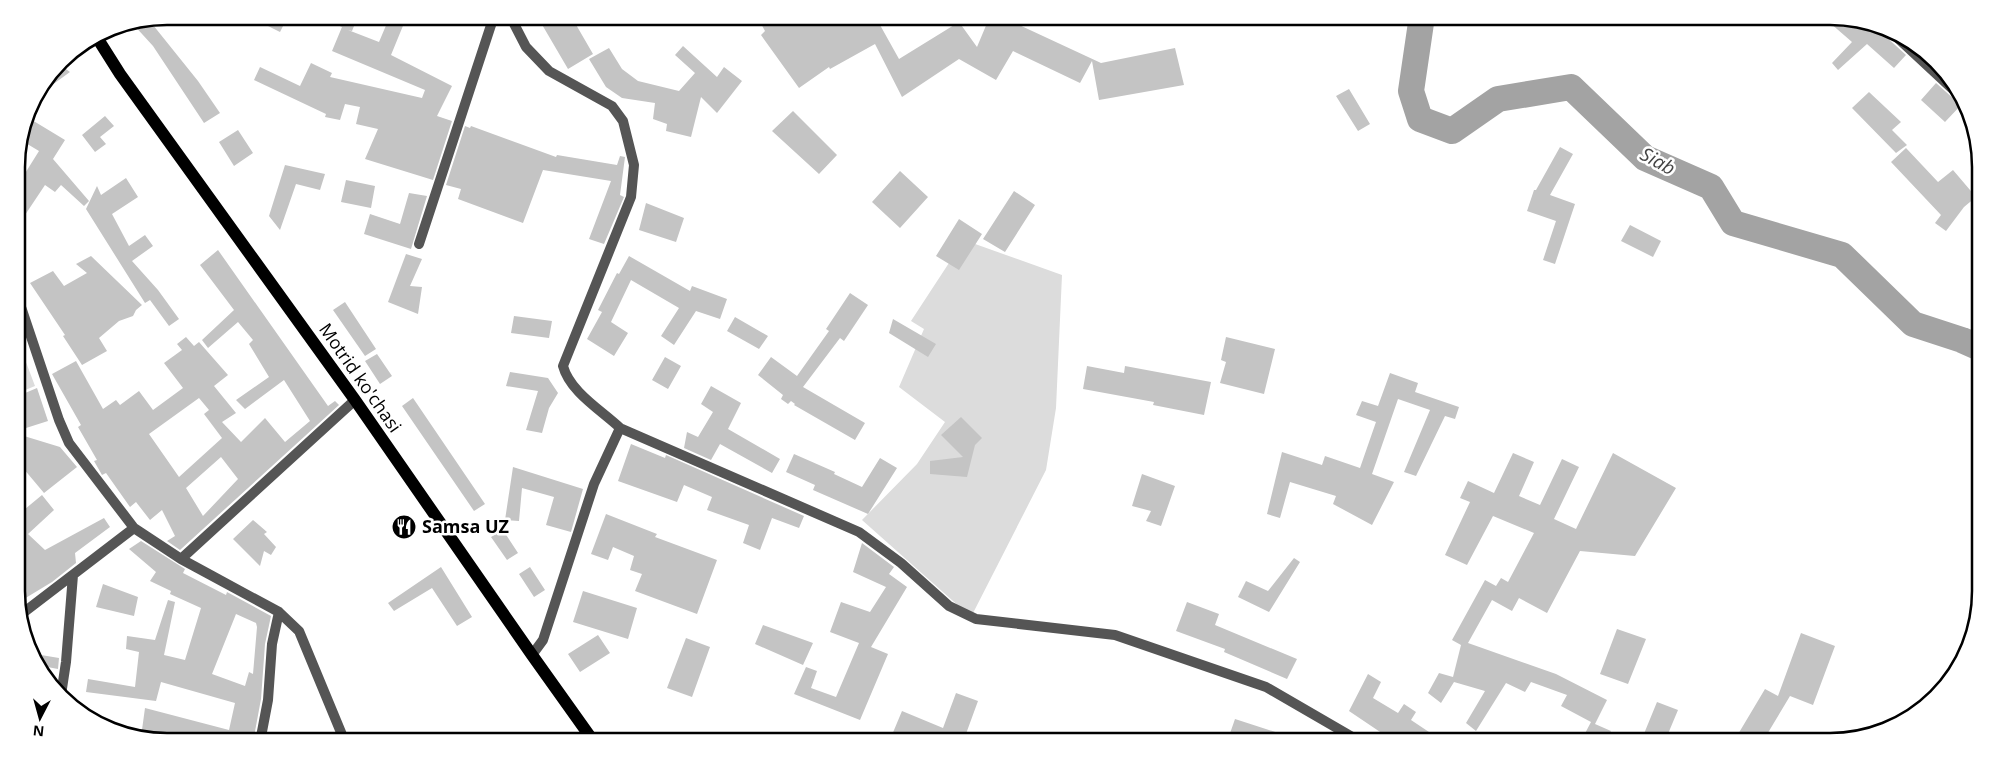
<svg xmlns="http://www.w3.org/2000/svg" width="1997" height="758" font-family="'Open Sans',sans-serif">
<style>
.green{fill:#dcdcdc}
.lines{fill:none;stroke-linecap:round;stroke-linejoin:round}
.river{stroke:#a3a3a3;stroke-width:26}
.building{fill:#c4c4c4;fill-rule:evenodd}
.street{stroke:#555;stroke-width:10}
.primary{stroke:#000;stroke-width:12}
.labels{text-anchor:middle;stroke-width:5;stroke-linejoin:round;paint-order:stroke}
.street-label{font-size:18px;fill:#000;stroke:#fff}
.poi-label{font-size:18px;font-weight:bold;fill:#000;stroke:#fff;text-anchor:start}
.water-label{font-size:19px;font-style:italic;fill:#444;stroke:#fff}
.rim{fill:none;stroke:#000;stroke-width:2.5}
</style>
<rect width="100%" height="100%" fill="#fff"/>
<path class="green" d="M964,240L1062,275L1056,408L1046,470L971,617L862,520L917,464L945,422L899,387L924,329L911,321Z
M18,341L35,386L18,393Z"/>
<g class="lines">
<path class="river" d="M1422,16L1411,91L1420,119L1452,131L1498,99L1571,87L1645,158L1711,187L1733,223L1842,255L1913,324L1962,340L1980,348"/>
</g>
<path class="building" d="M248,16H288L280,32Z
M316,16H358L352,31L348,30L379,42L390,16H407L391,55L452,86L437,116L452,121L433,180L365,159L378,129L356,124L360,107L345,104L340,120L325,117L326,114L254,80L260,67L300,86L311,63L332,73L330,77L422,98L425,90L332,51L342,27Z
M537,16H571L593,54L568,69Z
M757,16H844L849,25L867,16H875L899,59L959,22L977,47L990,16H1000L1101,63L1175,48L1184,85L1099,100L1092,61L1080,83L1013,51L996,80L959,59L902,97L875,44L830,69L829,67L799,88L761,35L765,31Z
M1822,16L1871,23L1906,55L1894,68L1867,44L1838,70L1832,63L1852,42Z
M149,20L198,81L220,113L204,123L153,46L132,23Z
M683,46L717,77L724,67L742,81L717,113L701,97L691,137L666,131L667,124L653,119L655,103L622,98L606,87L589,59L609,48L622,69L638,81L679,91L695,73L675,55Z
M59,64L70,72L41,93L39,91Z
M1936,83L1954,99L1960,100L1962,104L1945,122L1921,100Z
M1349,89L1370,124L1358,131L1336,96Z
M1869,92L1901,122L1892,130L1907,145L1896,153L1852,108Z
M793,111L837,155L819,174L772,131Z
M105,116L114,126L100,137L106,144L95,152L82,135Z
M27,117L65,140L53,159L89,201L84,206L61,185L55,192L45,185L17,227V170L24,175L39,151L24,142L29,135L23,132Z
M465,126L470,128L471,126L556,157L557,155L617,165L620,156L625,157L620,195L624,197L604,244L589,239L611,181L543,170L523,223L458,199L461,189L446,185Z
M238,130L253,153L234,166L219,142Z
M1560,147L1573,154L1550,195L1575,204L1555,264L1543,260L1556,221L1527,211L1534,190H1536Z
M1906,148L1938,182L1953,170L1976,197L1964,207L1946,231L1935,223L1941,215L1891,162Z
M285,165L325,174L320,190L296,184L280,230L269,216Z
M900,171L928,197L900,228L872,202Z
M126,178L138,197L112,214L129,246L145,235L153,246L132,261L158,290L179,319L169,326L150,300L145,303L86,209L97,186L101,195Z
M346,180L375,186L371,208L341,202Z
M1014,191L1035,205L1005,252L983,239Z
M409,193L427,196L411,249L364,234L370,214L400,224Z
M646,203L684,218L676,242L639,230Z
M959,219L982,234L959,270L936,256Z
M1630,225L1661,241L1653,257L1621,241Z
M218,250L328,406L335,401L339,405L180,550L167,541L175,536L162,510L150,520L136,502L130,507L106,473L102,475L94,461L97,460L78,427L81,425L52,374L76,361L103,409L116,400L120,405L139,391L153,410L183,388L164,363L182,350L177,344L186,337L194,346L199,342L228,375L214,386L236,413L222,422L241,442L265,418L285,442L310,421L284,380L245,409L236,400L269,377L249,344L253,340L238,322L208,348L202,340L234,310L200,265ZM199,398L209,410L204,414L222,438L179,477L149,434ZM221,457L238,479L203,516L186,488Z
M406,254L422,259L410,286L422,287L418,314L388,302Z
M91,256L142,305L136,310L133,316L119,321L99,338L107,351L82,365L63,336L65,335L30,283L53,271L64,286L87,273L76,264Z
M629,256L690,291L692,286L727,299L720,319L696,311L674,345L661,336L679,308L631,280L611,322L628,333L614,356L587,339L602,312L598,310L617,273L619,274Z
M850,293L868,305L844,341L840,338L803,387L865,423L855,440L794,405L795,404L791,401L788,404L781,399L783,395L758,375L771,357L797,376L829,331L826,329Z
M345,302L376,349L365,356L333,310Z
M514,316L552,321L549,338L511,333Z
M735,317L768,336L759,349L727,331Z
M893,319L936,344L928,357L889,333Z
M1226,337L1275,349L1264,394L1220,383L1226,362L1221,360Z
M377,354L392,376L380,384L365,361Z
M665,357L681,366L668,389L652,380Z
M1087,366L1124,373L1125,366L1211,382L1204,415L1153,405L1154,402L1083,389Z
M510,372L548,378L558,393L549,408L542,433L526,430L538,391L506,386Z
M1390,373L1418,383L1415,392L1459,407L1455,419L1445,416L1416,476L1404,472L1430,410L1398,399L1372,474L1394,482L1372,525L1333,504L1336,496L1290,482L1280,518L1267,514L1282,452L1322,465L1325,456L1360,468L1376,422L1356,415L1362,401L1378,406Z
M711,386L741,403L728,429L780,459L772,473L720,444L711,460L684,448L687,432L698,437L713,412L701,404Z
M37,388L48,421L26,428L18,408V396Z
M413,398L485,504L474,511L402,406Z
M961,417L982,438L975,445L967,477L930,474V461L963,457L941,435Z
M24,436L60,447L77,467L44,493L23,468L18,471V441Z
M631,444L665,458L666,455L804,516L799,528L772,518L760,550L743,543L749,525L707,510L712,497L684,485L677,502L618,481Z
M1513,453L1534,462L1519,496L1540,505L1562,459L1579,467L1554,519L1576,529L1613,453L1676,488L1635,556L1580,551L1547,613L1519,598L1512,611L1492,600L1468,643L1556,674L1607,700L1595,724L1611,731L1605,741H1581L1591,722L1561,706L1567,695L1531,682L1525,692L1506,683L1476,731L1466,723L1485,691L1454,682L1441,703L1428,693L1439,673L1453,677L1461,645L1452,640L1485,580L1496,586L1501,578L1508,582L1534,533L1493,516L1467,565L1445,555L1470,502L1460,498L1468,481L1494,493Z
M794,454L835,472L834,474L862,487L880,458L897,468L868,514L813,490L815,485L786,472Z
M513,467L583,489L571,532L546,525L554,497L522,488L519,521L505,520Z
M1142,474L1175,486L1161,526L1146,521L1151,511L1132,506Z
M42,495L54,510L28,534L45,550L104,518L110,527L75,553L76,563L52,582L19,602V514Z
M606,514L657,534L655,537L717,560L697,614L635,591L642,574L630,570L634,556L613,547L608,560L591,554Z
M253,520L267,532L264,534L276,547L271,555L264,551L260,566L233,539Z
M503,530L518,553L507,560L491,537Z
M141,541L185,569L183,573L226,595L227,592L271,616L265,644L261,699L253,742H204L173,734L171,742L141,737L145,708L229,730L235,703L161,682L156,701L86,692L88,679L135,687L139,652L126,649L127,636L155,640L168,600L175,602L164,655L185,660L201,608L170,594L171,591L150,581L156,572L129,549ZM236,614L256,623L257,627L253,674L249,672L245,686L212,674Z
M862,543L894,567L889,574L907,587L871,647L888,654L860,720L794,694L806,667L817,671L811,688L836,697L859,643L830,632L841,602L870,612L886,587L853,572Z
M1294,558L1300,562L1269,612L1238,597L1246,581L1268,591Z
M441,567L472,617L457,626L432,588L394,611L388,603Z
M530,567L545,590L534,597L519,574Z
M103,584L138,597L134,616L96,607Z
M583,591L637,608L628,639L573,622Z
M1187,602L1219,614L1215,625L1297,659L1287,679L1224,652L1225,649L1176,631Z
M763,625L813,643L803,665L755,644Z
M1617,629L1646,639L1628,684L1600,674Z
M1801,633L1835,646L1813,705L1790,696L1763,741H1734L1765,689L1778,696Z
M598,635L610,653L580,672L568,654Z
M686,638L710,647L692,697L667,688Z
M35,654L59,658L58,669L42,666Z
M1368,674L1381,682L1373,698L1398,713L1404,704L1416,712L1411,720L1444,742H1395L1349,711Z
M956,693L978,701L963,742H889L902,711L943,728Z
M1657,702L1678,710L1665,741H1641Z
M1235,719L1297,739L1296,742H1227Z"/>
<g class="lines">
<path class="street" d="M510,16L526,47L549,71L612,106L623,121L634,165L631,197L563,366C570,392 601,410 620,428L594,484L543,640L532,655
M1887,28L1958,94
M419,244L494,16
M17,295L59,420L69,443L134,528L181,559L279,612L299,631L345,742
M620,428L859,532L901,563L949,606L976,619L1115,635L1266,687L1361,742
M181,559L355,400
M19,616L134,528
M61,695L66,662L73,575
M260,742L268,700L272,644L279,612"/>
<path class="primary" d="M96,36L120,74L355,400L532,655L594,742"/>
</g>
<defs>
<symbol id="restaurant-disc" viewBox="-11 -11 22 22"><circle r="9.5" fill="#000" stroke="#fff"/><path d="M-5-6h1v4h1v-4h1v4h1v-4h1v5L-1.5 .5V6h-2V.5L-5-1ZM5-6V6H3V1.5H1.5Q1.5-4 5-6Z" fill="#fff"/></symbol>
</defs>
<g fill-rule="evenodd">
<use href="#restaurant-disc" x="390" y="513" width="28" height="28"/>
</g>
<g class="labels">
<g class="street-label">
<text transform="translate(360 378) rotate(55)" y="6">Motrid ko'chasi</text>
</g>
<g class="poi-label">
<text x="422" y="533">Samsa UZ</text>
</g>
<g class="water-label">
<text transform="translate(1658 161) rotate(29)" y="7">Siab</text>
</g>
</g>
<path d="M0 0H1997V758H0ZM167 25H1830A142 142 0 0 1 1972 167V591A142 142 0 0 1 1830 733H167A142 142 0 0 1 25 591V167A142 142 0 0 1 167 25Z" fill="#fff" fill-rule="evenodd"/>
<path class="rim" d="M167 25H1830A142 142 0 0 1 1972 167V591A142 142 0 0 1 1830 733H167A142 142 0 0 1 25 591V167A142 142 0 0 1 167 25Z"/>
<g transform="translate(40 718) rotate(186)" stroke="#ffffff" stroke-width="4" paint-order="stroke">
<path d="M0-4L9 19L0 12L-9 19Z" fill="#000000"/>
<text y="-8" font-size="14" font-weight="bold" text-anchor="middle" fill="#000000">N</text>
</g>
</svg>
